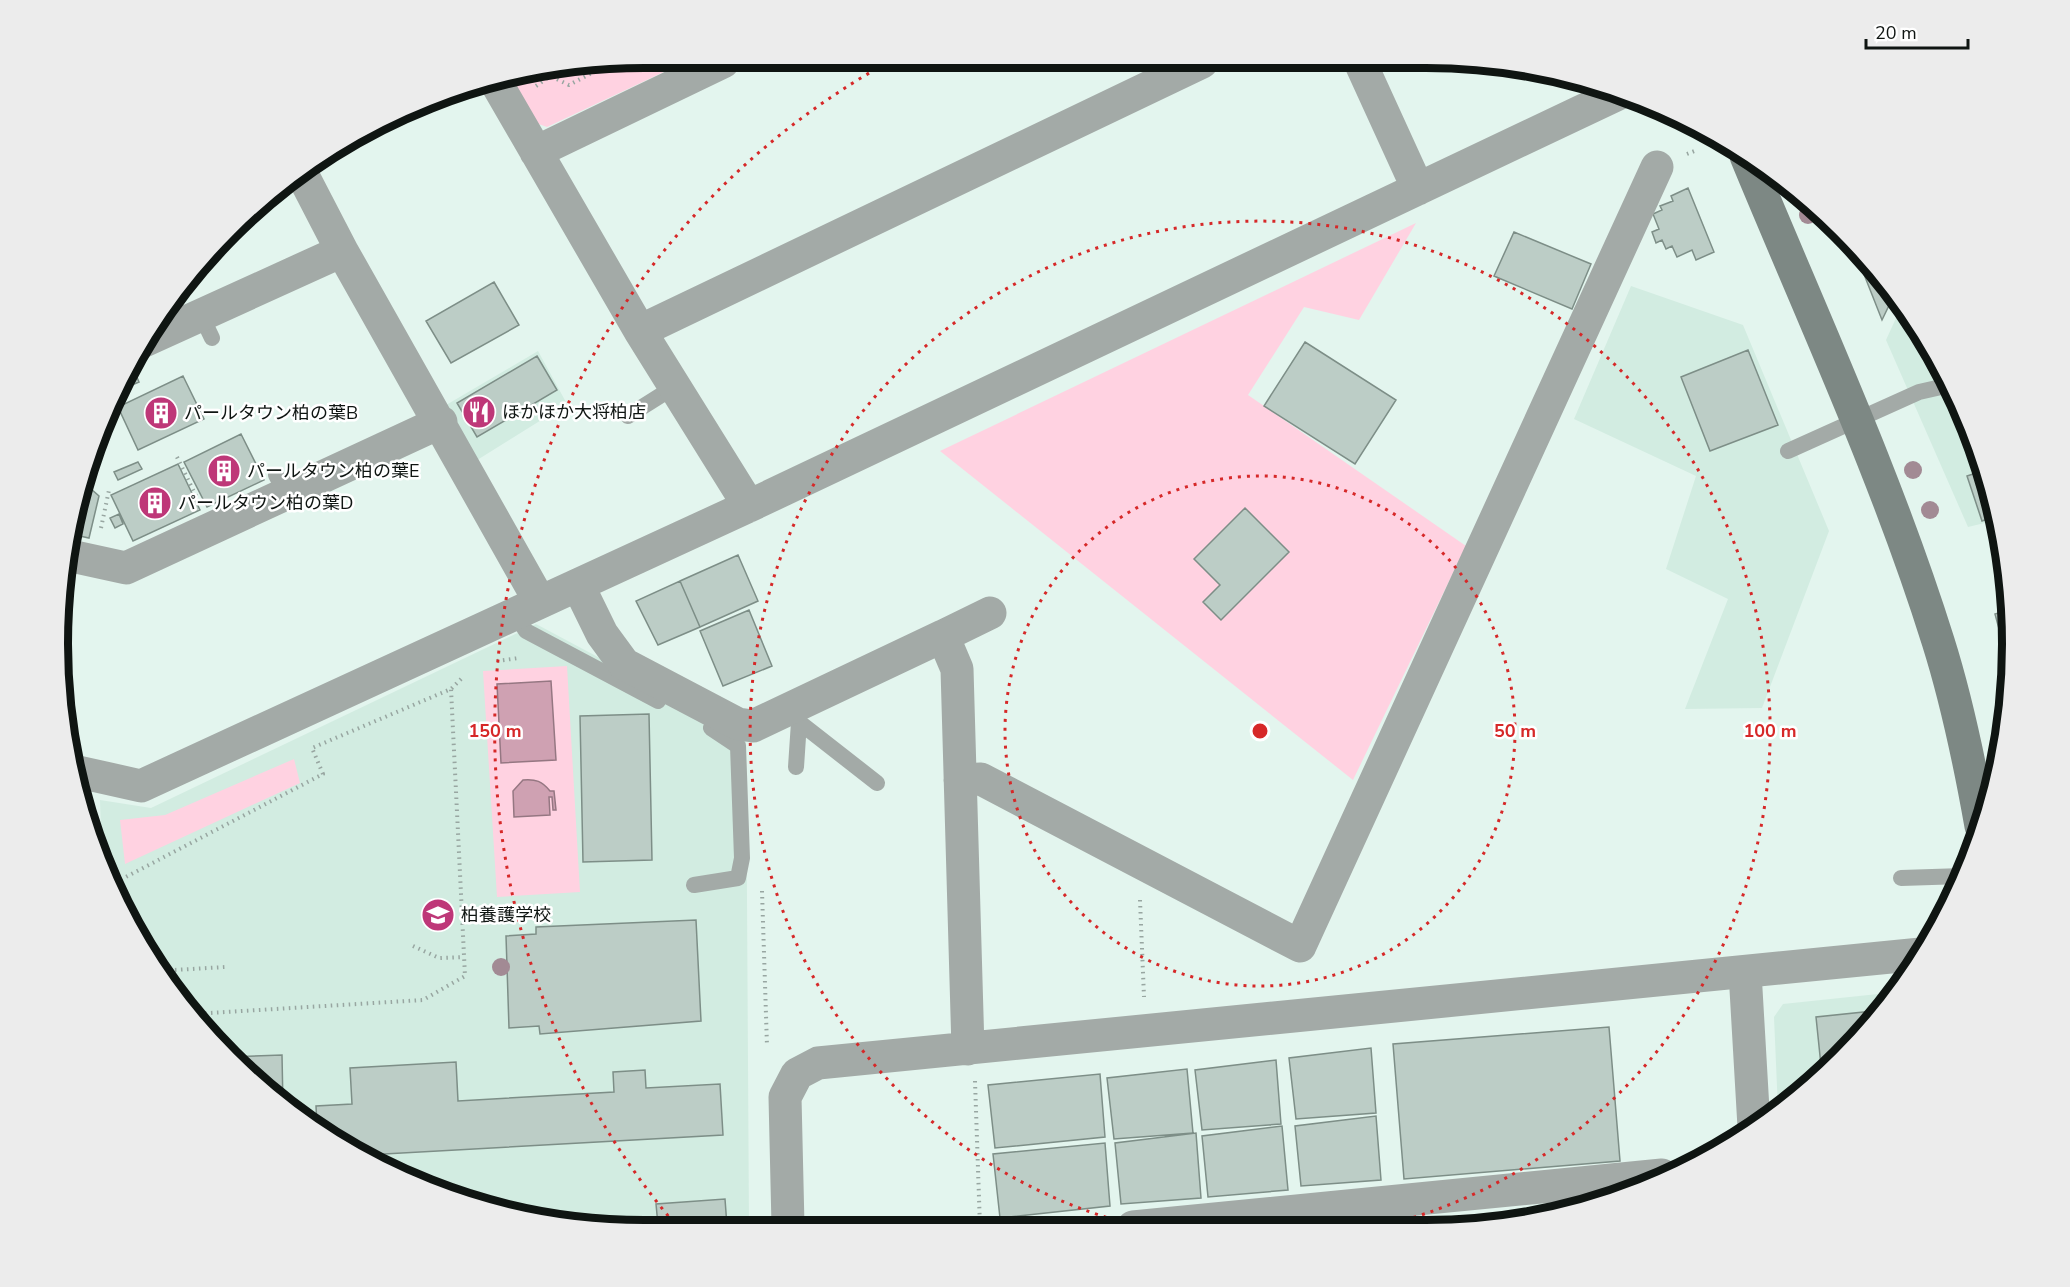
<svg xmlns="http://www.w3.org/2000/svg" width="2070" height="1287" font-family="'Nunito Sans','Noto Sans JP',sans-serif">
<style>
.built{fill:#d2ece1}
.green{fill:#ffd2e1}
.water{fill:#cfa1b2;stroke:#957782;stroke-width:1.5}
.building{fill:#bccdc6;stroke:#7d8e87;stroke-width:1.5}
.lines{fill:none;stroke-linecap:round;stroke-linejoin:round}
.path{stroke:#98a6a1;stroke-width:4;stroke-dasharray:1.5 4.5;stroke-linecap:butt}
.lane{stroke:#a3aaa7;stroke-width:16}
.street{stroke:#a3aaa7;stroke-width:33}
.secondary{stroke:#7d8884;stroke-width:33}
.tree{fill:#a28a94}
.ring{fill:none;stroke:#d62828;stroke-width:3;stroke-dasharray:3 6}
.labels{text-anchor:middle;stroke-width:5;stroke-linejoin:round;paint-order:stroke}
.poi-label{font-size:18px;fill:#0f1512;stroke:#fff;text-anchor:start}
.rim{fill:none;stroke:#0f1512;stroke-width:8}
.centre{fill:#d62828;stroke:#fff;stroke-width:3}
.ring-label{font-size:18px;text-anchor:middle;font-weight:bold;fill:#d62828;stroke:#fff;stroke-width:5;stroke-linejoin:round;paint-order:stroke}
</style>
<rect width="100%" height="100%" fill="#e3f5ee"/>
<path class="built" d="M1631,286L1743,325L1829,531L1762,708L1685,709L1728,599L1666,569L1696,476L1574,419Z
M1902,305L1934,350L1982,455L1997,520L1968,527L1886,340Z
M538,351L567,404L474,462L441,408Z
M536,624L746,736L749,1226L567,1225L419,1185L287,1109L229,1058L156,970L102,860L100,800L151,808Z
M1897,992L1813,1084L1778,1110L1774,1017L1783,1004Z"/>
<path class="green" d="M567,62H685L547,127L533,122L506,76Z
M1416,223L1359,320L1304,307L1248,395L1466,546L1353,780L940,451Z
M567,666L580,892L497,897L483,671Z
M294,759L300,783L125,864L120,820L165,815Z"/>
<path class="water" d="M551,681L556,760L501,763L497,684Z
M523,780C536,779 542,781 550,791H554L556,810H553L552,797H549L550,815L514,817L513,791Z"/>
<path class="building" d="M1688,188L1714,252L1696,260L1692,250L1677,257L1672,246L1666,249L1662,240L1656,243L1652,232L1659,229L1653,214L1662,210L1660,206L1673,201L1671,196Z
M1514,232L1591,264L1572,309L1494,276Z
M1858,248L1894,295L1882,320L1854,249Z
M494,282L519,325L451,363L426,321Z
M1305,342L1396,400L1355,464L1264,406Z
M1748,350L1778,425L1710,451L1681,377Z
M537,356L557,390L477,437L457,403Z
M136,375L139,382L120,390L119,382Z
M183,376L204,419L138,450L118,407Z
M241,434L264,480L207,507L184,462Z
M138,462L142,469L118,480L114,472Z
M178,464L200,510L133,541L111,495Z
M1985,470L1996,516L1982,521L1967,476Z
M83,487L91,489L99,496L89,538L75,535Z
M1245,508L1289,552L1221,620L1203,602L1220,585L1194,559Z
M119,514L123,524L115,528L110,518Z
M738,555L758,601L700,627L680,581Z
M680,581L700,627L658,645L636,601Z
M749,610L772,666L723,686L700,631Z
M2009,610L2012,677L1995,614Z
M649,714L652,860L583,862L580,716Z
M696,920L701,1021L540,1034L539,1026L509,1028L506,936L536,934V927Z
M1883,1010L1822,1075L1816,1017Z
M1609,1027L1620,1161L1404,1179L1393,1044Z
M1371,1048L1376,1113L1296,1119L1289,1058Z
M282,1055L283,1106L227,1057Z
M1276,1060L1281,1124L1202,1130L1195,1070Z
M456,1062L458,1101L614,1092L613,1072L645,1070L646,1088L720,1084L723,1135L366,1155L317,1127L316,1106L352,1104L350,1068Z
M1187,1069L1193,1133L1114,1139L1107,1078Z
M1100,1074L1105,1137L995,1148L988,1085Z
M1376,1116L1381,1180L1301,1186L1295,1126Z
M1282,1126L1288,1190L1208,1197L1202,1136Z
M1196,1133L1201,1198L1121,1204L1115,1143Z
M1105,1143L1110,1206L1000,1218L993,1154Z
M725,1199L727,1226L658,1225L656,1204Z"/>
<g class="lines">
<path class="path" d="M545,67L550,76L569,85L613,62
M536,86L550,76
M1687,154L1697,150
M177,457L197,498
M101,528L109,490
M497,661L519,658
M762,891L767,1046
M120,897V880L323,774L312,748L451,689L464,676
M1140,900L1144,997
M413,946L439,958L463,957
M157,971L225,967
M193,1014L423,1000L465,976L451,689
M975,1081L980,1227"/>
<path class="lane" d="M201,315L212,338
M628,416L674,387
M1788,451L1919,392L1950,385
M276,475L286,494
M515,614L526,631L658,701
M794,715L799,722L796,767
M799,722L877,783
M1901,878L1963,876
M694,885L738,878L742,858L738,746L711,728"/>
<path class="street" d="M1360,62L1418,189
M494,79L640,331L749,506
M536,152L723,62
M300,170L342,251L540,602
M640,331L1202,62
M144,341L342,251
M71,556L126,568L441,422
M578,585L602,634L624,664L738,724L753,726L943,636L957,669L968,1049
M943,636L990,613
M74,771L141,786L749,506L1620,93
M960,780L981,779L1300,946L1657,167
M1745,972L1754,1127
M788,1226L785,1097L797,1074L818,1063L1921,954
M1133,1227L1662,1175"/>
<path class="secondary" d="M1746,156C1812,316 1886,475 1938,641C1957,701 1970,764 1981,826"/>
</g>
<g class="tree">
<circle cx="1808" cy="215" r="9"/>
<circle cx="1913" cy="470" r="9"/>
<circle cx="1930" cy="510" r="9"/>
<circle cx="501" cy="967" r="9"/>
</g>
<g class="ring">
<circle cx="1260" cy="731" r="255"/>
<path d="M1141 1227A510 510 0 1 1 1375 1228"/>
<path d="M674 1223A765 765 0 0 1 883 65M1837 229A765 765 0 0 1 2007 565"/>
</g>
<defs>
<symbol id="restaurant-disc" viewBox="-11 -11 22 22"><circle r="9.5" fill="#be3778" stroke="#fff"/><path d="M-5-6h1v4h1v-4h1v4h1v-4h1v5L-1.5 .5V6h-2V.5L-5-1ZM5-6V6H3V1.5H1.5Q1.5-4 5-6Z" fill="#fff"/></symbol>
<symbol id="building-disc" viewBox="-11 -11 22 22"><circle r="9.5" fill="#be3778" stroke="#fff"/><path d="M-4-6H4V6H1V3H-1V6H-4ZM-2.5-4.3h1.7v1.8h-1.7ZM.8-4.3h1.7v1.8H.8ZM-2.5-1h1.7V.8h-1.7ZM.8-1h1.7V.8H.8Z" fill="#fff"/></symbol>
<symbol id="school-disc" viewBox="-11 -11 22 22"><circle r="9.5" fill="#be3778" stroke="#fff"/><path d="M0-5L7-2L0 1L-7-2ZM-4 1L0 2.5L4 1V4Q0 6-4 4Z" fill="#fff"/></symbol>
</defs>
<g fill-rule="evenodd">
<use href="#restaurant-disc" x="460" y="393" width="38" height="38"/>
<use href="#building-disc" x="142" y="394" width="38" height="38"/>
<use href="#building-disc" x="205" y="452" width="38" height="38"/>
<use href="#building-disc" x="136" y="484" width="38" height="38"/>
<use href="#school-disc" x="419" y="896" width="38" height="38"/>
</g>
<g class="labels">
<g class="poi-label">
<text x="502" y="418">ほかほか大将柏店</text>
<text x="184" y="419">パールタウン柏の葉B</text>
<text x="247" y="477">パールタウン柏の葉E</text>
<text x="178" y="509">パールタウン柏の葉D</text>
<text x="461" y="921">柏養護学校</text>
</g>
</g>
<path d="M0 0H2070V1287H0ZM644 68H1426A576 576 0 0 1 2002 644V644A576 576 0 0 1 1426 1220H644A576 576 0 0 1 68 644V644A576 576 0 0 1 644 68Z" fill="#ececec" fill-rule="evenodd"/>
<path class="rim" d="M644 68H1426A576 576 0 0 1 2002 644V644A576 576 0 0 1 1426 1220H644A576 576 0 0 1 68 644V644A576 576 0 0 1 644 68Z"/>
<circle cx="1260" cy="731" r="9" class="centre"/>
<g class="ring-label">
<text x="1515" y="737">50 m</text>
<text x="1770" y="737">100 m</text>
<text x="495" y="737">150 m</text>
</g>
<path d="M1866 39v9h102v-9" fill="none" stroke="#0f1512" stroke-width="3"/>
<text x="1875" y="39" font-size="18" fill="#0f1512" stroke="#ffffff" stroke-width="4.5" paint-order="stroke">20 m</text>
</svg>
